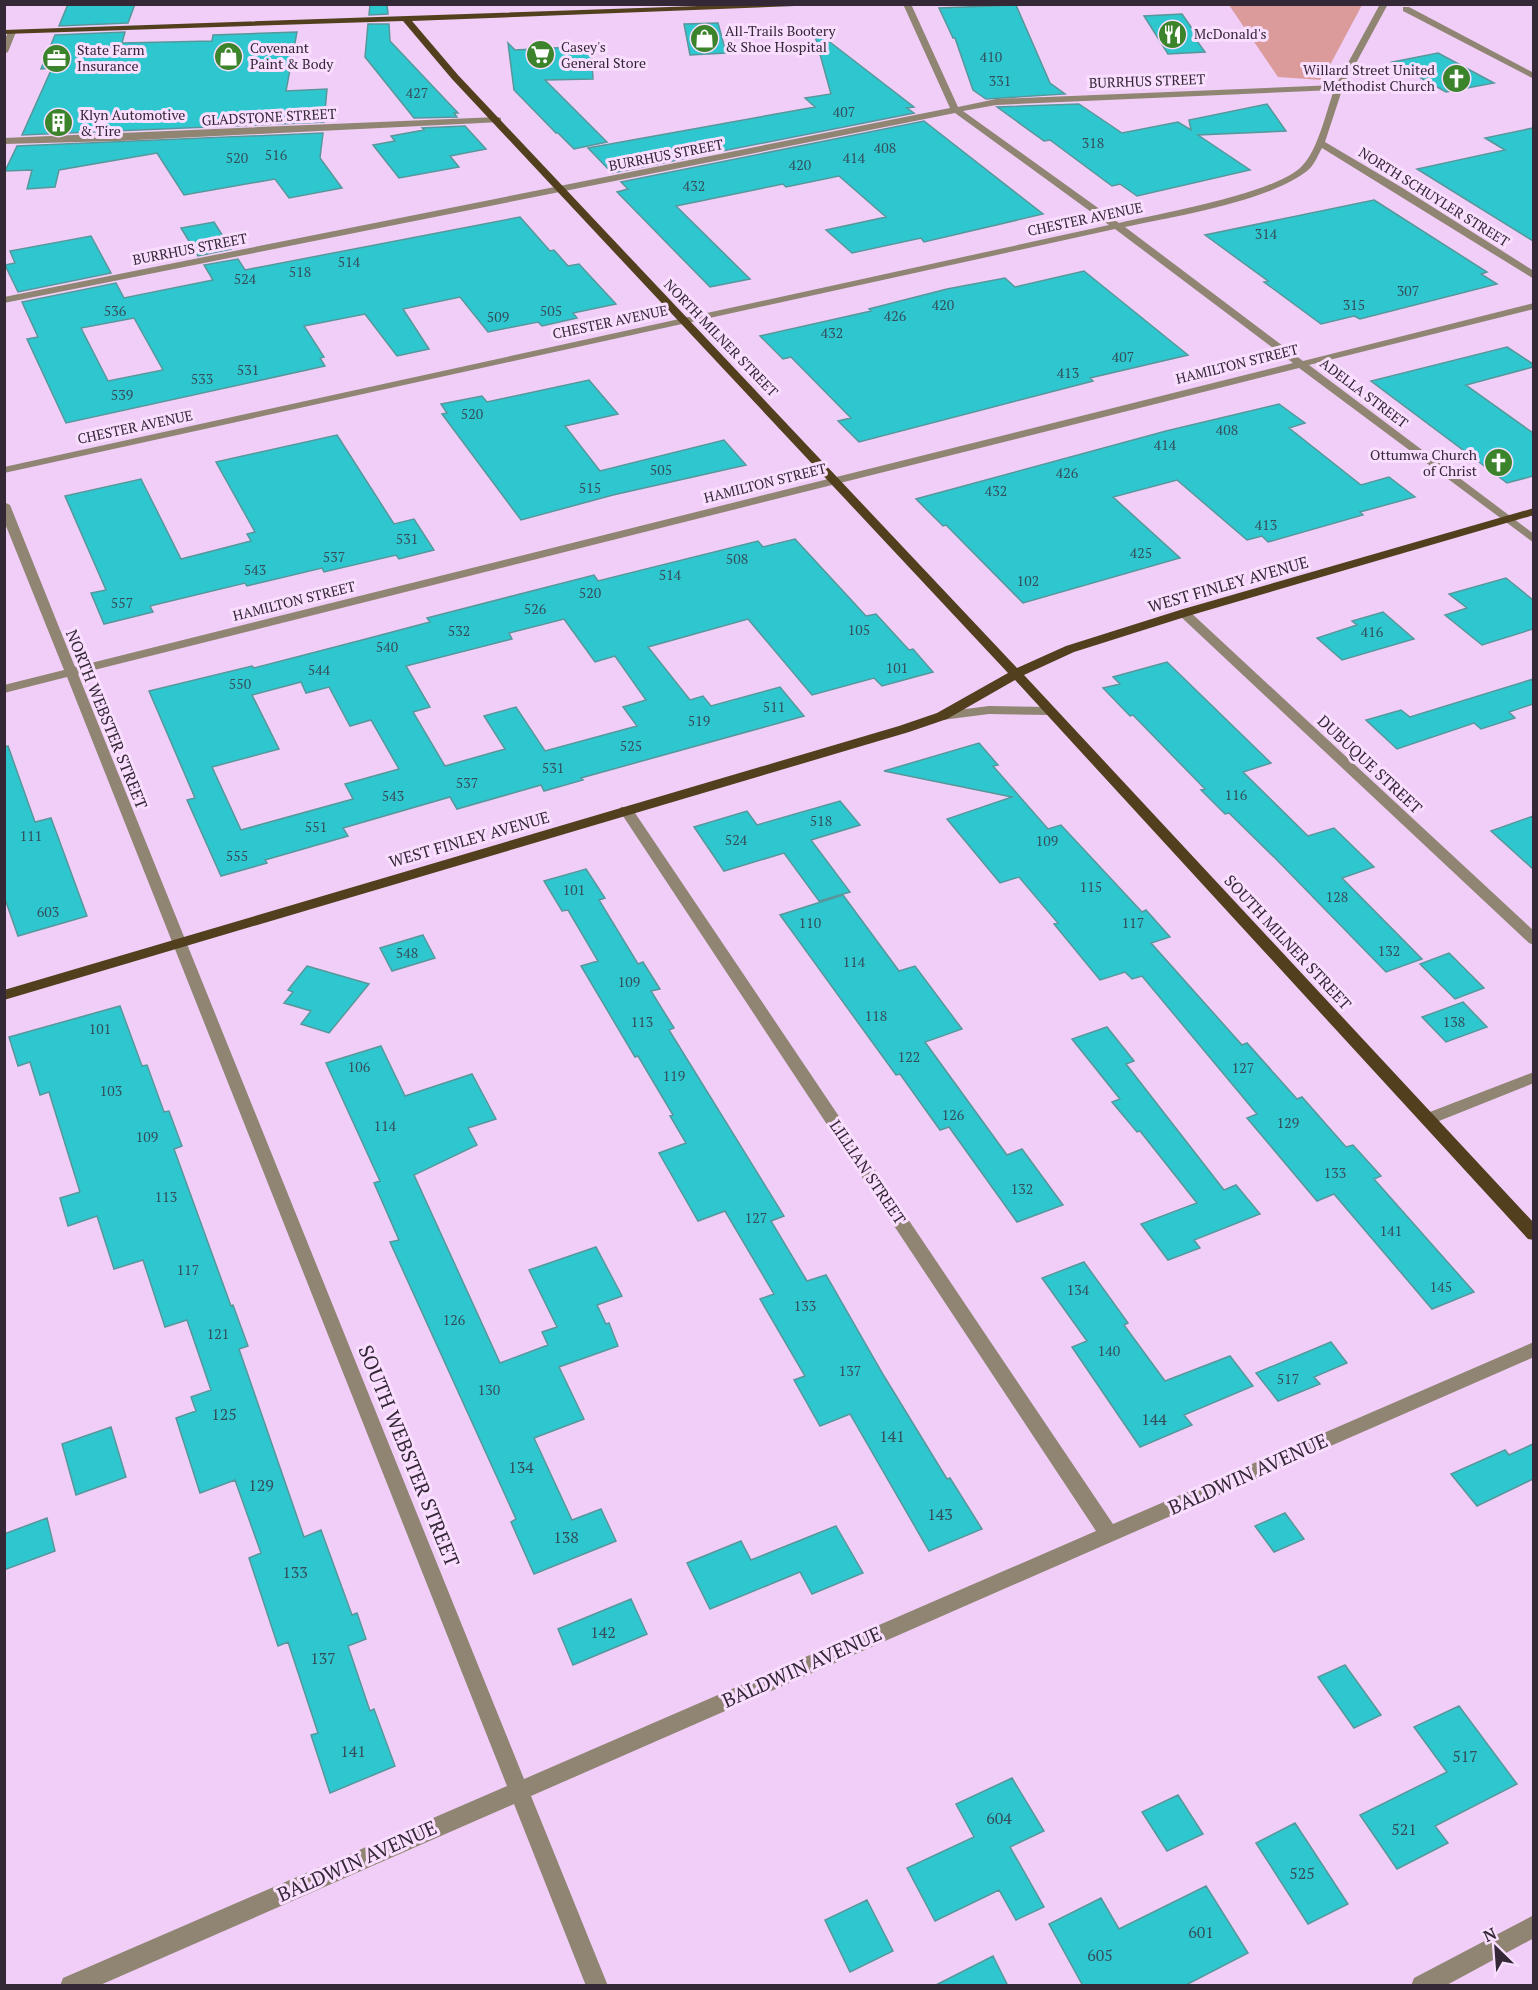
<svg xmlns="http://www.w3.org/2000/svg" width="1538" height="1990" font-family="'PT Serif',serif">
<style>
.green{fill:#da9b9a}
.building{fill:#2fc7cf;stroke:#57979b;stroke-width:1.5;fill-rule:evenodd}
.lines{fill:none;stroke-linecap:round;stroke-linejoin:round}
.minor{fill:#908573;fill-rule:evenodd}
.major{fill:#523f1d;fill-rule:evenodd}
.labels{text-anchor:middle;stroke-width:6;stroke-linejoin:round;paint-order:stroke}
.far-poi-label{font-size:14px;fill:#342736;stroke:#f9deff;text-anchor:start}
.number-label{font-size:14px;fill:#334f5c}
.far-street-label{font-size:14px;fill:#342736;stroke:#f9deff}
.street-label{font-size:16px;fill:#342736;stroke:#f9deff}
.near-number-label{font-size:16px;fill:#334f5c}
.near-street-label{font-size:20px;fill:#342736;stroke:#f9deff}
</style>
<rect width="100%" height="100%" fill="#f0cef7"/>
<path class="green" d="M1229,5H1362L1322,80L1278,77Z"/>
<path class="building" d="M68,4H135L128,23L59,26Z
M370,4H387L388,14L369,15Z
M1016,5L1050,83L1065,94L986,99L973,90L955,38H953L939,8Z
M1182,14L1200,40L1197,41L1205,52L1168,54L1144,16Z
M718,23L726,53L690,55L684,24Z
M368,24H389L390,41L458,113H454L457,117L414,118L365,57Z
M813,29L914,107L907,108L914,113L612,173L588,148L815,107L805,98L831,94Z
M125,32L122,43L212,41L213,35L297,32L286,91L327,89L324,122L22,135L52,68L41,69L55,35Z
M508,43L515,50L591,46L593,79L545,80L607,142L574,149L558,133H556L514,90Z
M1438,53L1494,83L1446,92L1392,62Z
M1079,104L1122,133L1178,122L1191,130L1189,120L1267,104L1286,131L1198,135L1250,170L1137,196L1120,184L1112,186L1050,140L1044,141L997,107Z
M924,121L1043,214L924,242L921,238L852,253L826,230L886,217L839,176L786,187L783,184L676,206L750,279L710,287L617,192L628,189L621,182Z
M465,126L486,149L450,156L459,167L399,178L373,145L395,141L391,136L424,130L422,128Z
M1533,128V241L1417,169L1505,150L1485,138Z
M323,133L320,158L342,188L289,198L275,179L184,195L157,153L59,170L55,187L27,189L32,170L5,171L17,146Z
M1374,200L1487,272L1481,274L1497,284L1360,319L1354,316L1321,324L1264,282L1268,281L1205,235Z
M520,217L550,251L554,250L568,266L579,264L616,304L573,313L577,318L542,326L538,322L488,332L460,297L403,309L429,349L397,356L365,314L304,326L324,357L320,358L325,366L66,423L27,339L38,337L22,302L116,283L124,298L213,280L204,265L238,259L245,270ZM134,318L163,370L108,381L81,328Z
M214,222L231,249L198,256L181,228Z
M91,236L111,273L18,292L5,265L15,263L10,251Z
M1084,271L1188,355L1090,378L1093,381L859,442L838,421L851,418L791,357L783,359L760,336L871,311L869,309L947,289L1005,278L1015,287Z
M1507,347L1533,364V367L1466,385L1533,433V476L1507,483L1371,381Z
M589,380L618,414L565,426L600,471L724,440L746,465L613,495L521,520L442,414L447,413L441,404L482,396L487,402Z
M1279,404L1305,423L1289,428L1361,485L1389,477L1415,497L1360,512L1363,515L1268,542L1262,536L1247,540L1177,480L1113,497L1180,558L1023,603L946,525L943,526L916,499L1166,431Z
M337,435L394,524L414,519L434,550L399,559L396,555L324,572L322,568L247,586L245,583L150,606L153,612L104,624L91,593L106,590L65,496L141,479L181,559L251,541L247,534L255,532L216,462Z
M795,539L866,616L876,614L909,650L913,649L933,672L882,686L874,678L812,695L748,619L648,647L690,700L703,696L711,706L780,687L804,716L581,778L583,780L544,791L541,785L457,809L450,797L343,828L348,836L265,860L267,863L221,876L187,800L195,798L149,691L252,666L254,668L362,640L430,622L427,618L594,575L598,581L758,541L763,547ZM564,619L595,662L615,656L646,700L623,707L637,726L545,751L516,707L484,716L505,749L445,766L413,712L430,707L406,666L512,639L509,633ZM301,682L306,693L329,687L350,726L371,720L399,769L345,784L353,799L241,830L212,767L279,749L252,695Z
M1506,578L1533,600V629L1482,645L1445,615L1467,608L1449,594Z
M1383,612L1414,639L1342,660L1317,638L1357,625L1352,621Z
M1167,662L1271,763L1243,772L1308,836L1334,828L1374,867L1342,878L1422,959L1386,972L1276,859L1229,813L1225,814L1201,790L1205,789L1133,715L1130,716L1103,688L1120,684L1113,677Z
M1533,679V704L1509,712L1515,718L1481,729L1474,723L1397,749L1366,720L1401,710L1410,717Z
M979,743L998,765L993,766L1048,829L1061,825L1142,912L1146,910L1170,937L1151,943L1242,1045L1247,1043L1297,1099L1302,1097L1346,1147L1353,1145L1381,1176L1374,1179L1474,1292L1432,1309L1334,1194L1317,1201L1247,1118L1257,1114L1142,976L1132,979L1125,972L1100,980L1054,924L1058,923L1019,877L1000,883L947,819L1012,797L884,771Z
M8,746L35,822L51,818L87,916L18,936L4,896V747Z
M840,801L860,825L811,840L850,892L819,901L784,853L724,871L694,827L747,811L757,825Z
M1533,816V869L1491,831Z
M586,869L605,898L599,900L638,964L643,962L660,989L651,991L674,1028L669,1030L784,1216L771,1221L807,1281L826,1275L884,1376L947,1479L950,1478L982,1529L929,1551L850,1414L820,1426L794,1380L805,1376L760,1299L774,1294L725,1211L698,1221L659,1153L686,1143L670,1116L673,1115L638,1056L635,1057L581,966L598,961L568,910L562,911L544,881Z
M843,895L899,971L915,966L962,1029L925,1042L1007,1155L1022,1149L1063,1205L1017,1222L949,1127L940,1130L900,1074L896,1075L780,915Z
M423,935L435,958L392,971L380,948Z
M1449,953L1484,988L1455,999L1420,964Z
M307,966L369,984L329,1033L301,1024L311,1011L284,1003L293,992L288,990Z
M1463,1002L1487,1027L1446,1042L1422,1017Z
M120,1006L142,1066L147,1065L164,1112L169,1111L182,1146L174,1149L231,1306L233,1305L248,1346L239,1349L304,1537L321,1530L352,1615L357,1613L366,1639L348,1646L370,1711L374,1709L395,1766L330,1793L311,1735L318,1733L288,1642L278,1646L249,1558L261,1553L235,1480L200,1493L176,1418L196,1411L191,1397L211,1390L187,1320L165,1327L143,1260L114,1269L97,1216L68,1226L60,1198L80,1192L49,1092L40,1095L30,1062L18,1066L9,1037Z
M1107,1027L1134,1061L1126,1064L1224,1190L1236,1185L1260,1214L1194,1240L1200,1248L1168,1260L1141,1224L1197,1203L1140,1131L1137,1132L1112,1102L1120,1099L1072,1039Z
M381,1046L405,1096L472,1074L496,1119L468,1128L477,1145L414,1175L500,1363L548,1345L542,1332L557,1327L529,1270L596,1247L622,1296L597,1305L606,1324L609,1323L618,1346L559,1367L584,1419L534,1438L572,1520L601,1509L616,1541L534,1574L511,1522L516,1519L390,1242L399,1240L374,1183L380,1181L326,1063Z
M1084,1262L1128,1323L1124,1325L1165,1381L1230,1356L1253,1386L1184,1415L1192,1425L1140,1447L1072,1347L1087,1341L1042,1278Z
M1331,1342L1347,1363L1314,1377L1320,1384L1278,1401L1256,1373Z
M111,1427L126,1477L76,1495L62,1444Z
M1533,1444V1479L1477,1506L1451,1474L1505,1450L1509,1455Z
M1285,1513L1304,1539L1274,1552L1255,1526Z
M47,1518L55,1551L4,1570V1534Z
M836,1526L863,1573L812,1594L800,1572L710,1609L687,1563L741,1541L751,1560Z
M631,1599L647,1634L573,1665L558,1629Z
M1345,1665L1381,1715L1354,1728L1318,1677Z
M1459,1706L1517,1784L1435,1826L1448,1843L1397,1869L1360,1815L1447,1772L1414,1727Z
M1012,1778L1044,1831L1010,1847L1044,1907L1016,1920L999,1890L935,1921L907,1868L974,1837L956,1804Z
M1178,1795L1203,1834L1167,1851L1142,1812Z
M1295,1823L1348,1904L1308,1924L1256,1843Z
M1206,1886L1248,1953L1184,1986H1083L1049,1924L1101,1898L1119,1929Z
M867,1900L893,1951L850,1972L825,1920Z
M993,1956L1008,1986H934Z"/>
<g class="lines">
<path class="minor" d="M903,4H911L958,107L996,99L1336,85L1380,4H1388L1343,87L1325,142L1401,187L1534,271V279L1322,148C1318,155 1314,166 1307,171C1267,202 1175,216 1125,227L1303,361L1534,303V309L1309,365L1534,534V543L1299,368L78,674L524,1779L1096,1531L621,813L619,810L621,807H631L1113,1524L1534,1342V1357L531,1796L608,1986H586L514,1804L98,1986H60L63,1978L507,1786L67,677L4,693V685L64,670L4,521V502L10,505L75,667L1293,363L1115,229L4,473V467L1109,225L955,113L4,303V297L950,108ZM1334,90C1326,112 1318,150 1302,166C1277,193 1158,214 1119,223L963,111L996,105Z
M1403,7H1409L1534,73V79L1403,11Z
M9,30L16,32L8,52L4,54V41Z
M498,117L501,118V122L117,141L4,144V138Z
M1184,609L1188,610L1534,931V945L1529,943L1180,616L1178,613Z
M989,706L1050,707L1056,711L1050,715L989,714L942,720L936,716L942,712Z
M1534,1072V1083L1434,1123H1422L1420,1119L1422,1115Z
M1534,1915V1938L1445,1986H1411L1414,1978Z"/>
<path class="major" d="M757,4H847L412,21L458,75L1017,668L1066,646L1180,610L1534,508V515L1188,616L1074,652L1024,675L1534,1223V1240L1528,1239L1015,680L947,719L909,732L4,1000V990L899,726L937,713L1008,673L452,79L403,21L4,34V30Z"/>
</g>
<defs>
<symbol id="restaurant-disc" viewBox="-11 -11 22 22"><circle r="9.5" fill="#3c842b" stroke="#f9deff"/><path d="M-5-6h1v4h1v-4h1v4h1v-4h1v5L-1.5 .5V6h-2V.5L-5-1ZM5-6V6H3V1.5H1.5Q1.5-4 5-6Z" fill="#fff"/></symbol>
<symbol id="shop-disc" viewBox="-11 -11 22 22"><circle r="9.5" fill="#3c842b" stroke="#f9deff"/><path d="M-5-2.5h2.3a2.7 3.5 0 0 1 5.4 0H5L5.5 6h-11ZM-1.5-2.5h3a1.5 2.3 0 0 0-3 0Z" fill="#fff"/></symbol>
<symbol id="supermarket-disc" viewBox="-11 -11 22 22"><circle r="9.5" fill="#3c842b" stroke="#f9deff"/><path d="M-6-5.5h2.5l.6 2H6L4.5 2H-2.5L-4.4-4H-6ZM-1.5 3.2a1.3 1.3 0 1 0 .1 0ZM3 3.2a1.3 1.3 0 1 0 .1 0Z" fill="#fff"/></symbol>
<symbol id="office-disc" viewBox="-11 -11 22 22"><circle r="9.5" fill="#3c842b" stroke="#f9deff"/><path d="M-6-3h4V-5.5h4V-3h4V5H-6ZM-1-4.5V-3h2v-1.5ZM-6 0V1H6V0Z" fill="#fff"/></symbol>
<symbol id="church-disc" viewBox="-11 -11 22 22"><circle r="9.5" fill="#3c842b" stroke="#f9deff"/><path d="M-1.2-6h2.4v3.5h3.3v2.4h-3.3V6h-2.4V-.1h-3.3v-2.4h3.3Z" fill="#fff"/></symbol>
<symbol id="building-disc" viewBox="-11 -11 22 22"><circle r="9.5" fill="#3c842b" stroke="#f9deff"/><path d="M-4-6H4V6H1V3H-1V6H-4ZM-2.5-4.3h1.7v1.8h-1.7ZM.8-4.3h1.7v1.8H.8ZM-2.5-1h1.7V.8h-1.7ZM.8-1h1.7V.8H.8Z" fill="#fff"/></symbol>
</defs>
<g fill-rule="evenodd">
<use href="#restaurant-disc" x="1156" y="18" width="33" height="33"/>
<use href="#shop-disc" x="688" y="22" width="33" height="33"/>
<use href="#supermarket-disc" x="524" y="38" width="33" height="33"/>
<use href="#shop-disc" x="212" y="40" width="33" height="33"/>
<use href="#office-disc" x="40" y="42" width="33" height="33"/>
<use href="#church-disc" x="1440" y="62" width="33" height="33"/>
<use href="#building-disc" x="42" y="106" width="33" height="33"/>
<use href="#church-disc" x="1482" y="446" width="33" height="33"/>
</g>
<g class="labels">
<g class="far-poi-label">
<text x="725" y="36">All-Trails Bootery<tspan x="725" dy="16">&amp; Shoe Hospital</tspan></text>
<text x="1194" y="39">McDonald's</text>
<text x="561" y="52">Casey's<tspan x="561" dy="16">General Store</tspan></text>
<text x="250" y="53">Covenant<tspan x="250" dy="16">Paint &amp; Body</tspan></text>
<text x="77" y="55">State Farm<tspan x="77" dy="16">Insurance</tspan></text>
<text x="1435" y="75" text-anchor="end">Willard Street United<tspan x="1435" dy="16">Methodist Church</tspan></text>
<text x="80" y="120">Klyn Automotive<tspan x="80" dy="16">&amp; Tire</tspan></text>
<text x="1477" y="460" text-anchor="end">Ottumwa Church<tspan x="1477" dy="16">of Christ</tspan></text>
</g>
<g class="number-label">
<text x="991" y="62">410</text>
<text x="1000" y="86">331</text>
<text x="417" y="98">427</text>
<text x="844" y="117">407</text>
<text x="1093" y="148">318</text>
<text x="885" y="153">408</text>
<text x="276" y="160">516</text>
<text x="237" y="163">520</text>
<text x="854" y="163">414</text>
<text x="800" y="170">420</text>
<text x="694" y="191">432</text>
<text x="1266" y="239">314</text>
<text x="349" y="267">514</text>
<text x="300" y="277">518</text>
<text x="245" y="284">524</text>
<text x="1408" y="296">307</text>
<text x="943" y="310">420</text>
<text x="1354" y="310">315</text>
<text x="115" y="316">536</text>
<text x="551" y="316">505</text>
<text x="895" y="321">426</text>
<text x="498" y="322">509</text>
<text x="832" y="338">432</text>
<text x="1123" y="362">407</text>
<text x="248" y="375">531</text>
<text x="1068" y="378">413</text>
<text x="202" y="384">533</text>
<text x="122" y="400">539</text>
<text x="472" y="419">520</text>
<text x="1227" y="435">408</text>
<text x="1165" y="450">414</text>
<text x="661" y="475">505</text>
<text x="1067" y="478">426</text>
<text x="590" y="493">515</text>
<text x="996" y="496">432</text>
<text x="1266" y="530">413</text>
<text x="407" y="544">531</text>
<text x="1141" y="558">425</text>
<text x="334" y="562">537</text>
<text x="737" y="564">508</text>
<text x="255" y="575">543</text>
<text x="670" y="580">514</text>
<text x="1028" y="586">102</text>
<text x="590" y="598">520</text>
<text x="122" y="608">557</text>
<text x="535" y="614">526</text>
<text x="859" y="635">105</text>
<text x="459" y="636">532</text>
<text x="1372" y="637">416</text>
<text x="387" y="652">540</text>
<text x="897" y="673">101</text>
<text x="319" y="675">544</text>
<text x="240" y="689">550</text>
<text x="774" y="712">511</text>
<text x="699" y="726">519</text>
<text x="631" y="751">525</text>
<text x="553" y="773">531</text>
<text x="467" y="788">537</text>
<text x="1236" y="800">116</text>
<text x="393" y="801">543</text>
<text x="821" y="826">518</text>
<text x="316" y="832">551</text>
<text x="31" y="841">111</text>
<text x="736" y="845">524</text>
<text x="1047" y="846">109</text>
<text x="237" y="861">555</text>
<text x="1091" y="892">115</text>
<text x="574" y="895">101</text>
<text x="1337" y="902">128</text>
<text x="48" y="917">603</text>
<text x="810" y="928">110</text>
<text x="1133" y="928">117</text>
<text x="1389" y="956">132</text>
<text x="407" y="958">548</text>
<text x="854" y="967">114</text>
<text x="629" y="987">109</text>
<text x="876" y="1021">118</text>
<text x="642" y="1027">113</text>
<text x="1454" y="1027">138</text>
<text x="100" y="1034">101</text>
<text x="909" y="1062">122</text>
<text x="359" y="1072">106</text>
<text x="1243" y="1073">127</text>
<text x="674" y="1081">119</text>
<text x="111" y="1096">103</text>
<text x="953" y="1120">126</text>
<text x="1288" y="1128">129</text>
<text x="385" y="1131">114</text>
<text x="147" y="1142">109</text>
<text x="1335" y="1178">133</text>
<text x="1022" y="1194">132</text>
<text x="166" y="1202">113</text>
<text x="756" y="1223">127</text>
<text x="1391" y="1236">141</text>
<text x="188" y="1275">117</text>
<text x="1441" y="1292">145</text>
<text x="1078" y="1295">134</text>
<text x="805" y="1311">133</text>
<text x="454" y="1325">126</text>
<text x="218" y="1339">121</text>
<text x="1109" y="1356">140</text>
<text x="850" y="1376">137</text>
<text x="1288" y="1384">517</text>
<text x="489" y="1395">130</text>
</g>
<g class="far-street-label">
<text transform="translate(1147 81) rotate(-2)" y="5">BURRHUS STREET</text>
<text transform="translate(269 117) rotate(-3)" y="5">GLADSTONE STREET</text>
<text transform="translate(666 155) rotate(-11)" y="5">BURRHUS STREET</text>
<text transform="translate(1434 197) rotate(32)" y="5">NORTH SCHUYLER STREET</text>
<text transform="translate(1085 219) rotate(-12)" y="5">CHESTER AVENUE</text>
<text transform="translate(190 249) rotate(-11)" y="5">BURRHUS STREET</text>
<text transform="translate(610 322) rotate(-12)" y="5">CHESTER AVENUE</text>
<text transform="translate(721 338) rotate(46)" y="5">NORTH MILNER STREET</text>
<text transform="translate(1237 364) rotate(-14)" y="5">HAMILTON STREET</text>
<text transform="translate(1364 393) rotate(37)" y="5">ADELLA STREET</text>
<text transform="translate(135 427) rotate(-12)" y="5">CHESTER AVENUE</text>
<text transform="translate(765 483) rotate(-14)" y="5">HAMILTON STREET</text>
<text transform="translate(294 601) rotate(-14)" y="5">HAMILTON STREET</text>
</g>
<g class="street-label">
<text transform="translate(1228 584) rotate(-16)" y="6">WEST FINLEY AVENUE</text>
<text transform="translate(107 719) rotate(68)" y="6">NORTH WEBSTER STREET</text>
<text transform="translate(1370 764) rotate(43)" y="6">DUBUQUE STREET</text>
<text transform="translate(469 839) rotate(-16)" y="6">WEST FINLEY AVENUE</text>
<text transform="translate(1288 942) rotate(47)" y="6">SOUTH MILNER STREET</text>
<text transform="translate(868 1172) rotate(56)" y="6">LILLIAN STREET</text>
</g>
<g class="near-number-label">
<text x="224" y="1420">125</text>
<text x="1154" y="1425">144</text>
<text x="892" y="1442">141</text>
<text x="521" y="1473">134</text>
<text x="261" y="1491">129</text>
<text x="940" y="1520">143</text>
<text x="566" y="1543">138</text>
<text x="295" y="1578">133</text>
<text x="603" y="1638">142</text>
<text x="323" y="1664">137</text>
<text x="353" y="1757">141</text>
<text x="1465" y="1762">517</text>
<text x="999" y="1824">604</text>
<text x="1404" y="1835">521</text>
<text x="1302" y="1879">525</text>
<text x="1201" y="1938">601</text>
<text x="1100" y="1961">605</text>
</g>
<g class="near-street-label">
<text transform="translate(409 1456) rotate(68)" y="7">SOUTH WEBSTER STREET</text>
<text transform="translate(1248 1474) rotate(-24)" y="7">BALDWIN AVENUE</text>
<text transform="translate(802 1667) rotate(-24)" y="7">BALDWIN AVENUE</text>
<text transform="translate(357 1861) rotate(-24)" y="7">BALDWIN AVENUE</text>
</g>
</g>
<rect width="1538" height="1990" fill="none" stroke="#342736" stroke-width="12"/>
<g transform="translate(1496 1948) rotate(335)" stroke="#f9deff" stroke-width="4.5" paint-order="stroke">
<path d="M0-4.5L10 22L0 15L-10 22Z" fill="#342736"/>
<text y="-9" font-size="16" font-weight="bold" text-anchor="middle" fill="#342736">N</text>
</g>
</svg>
